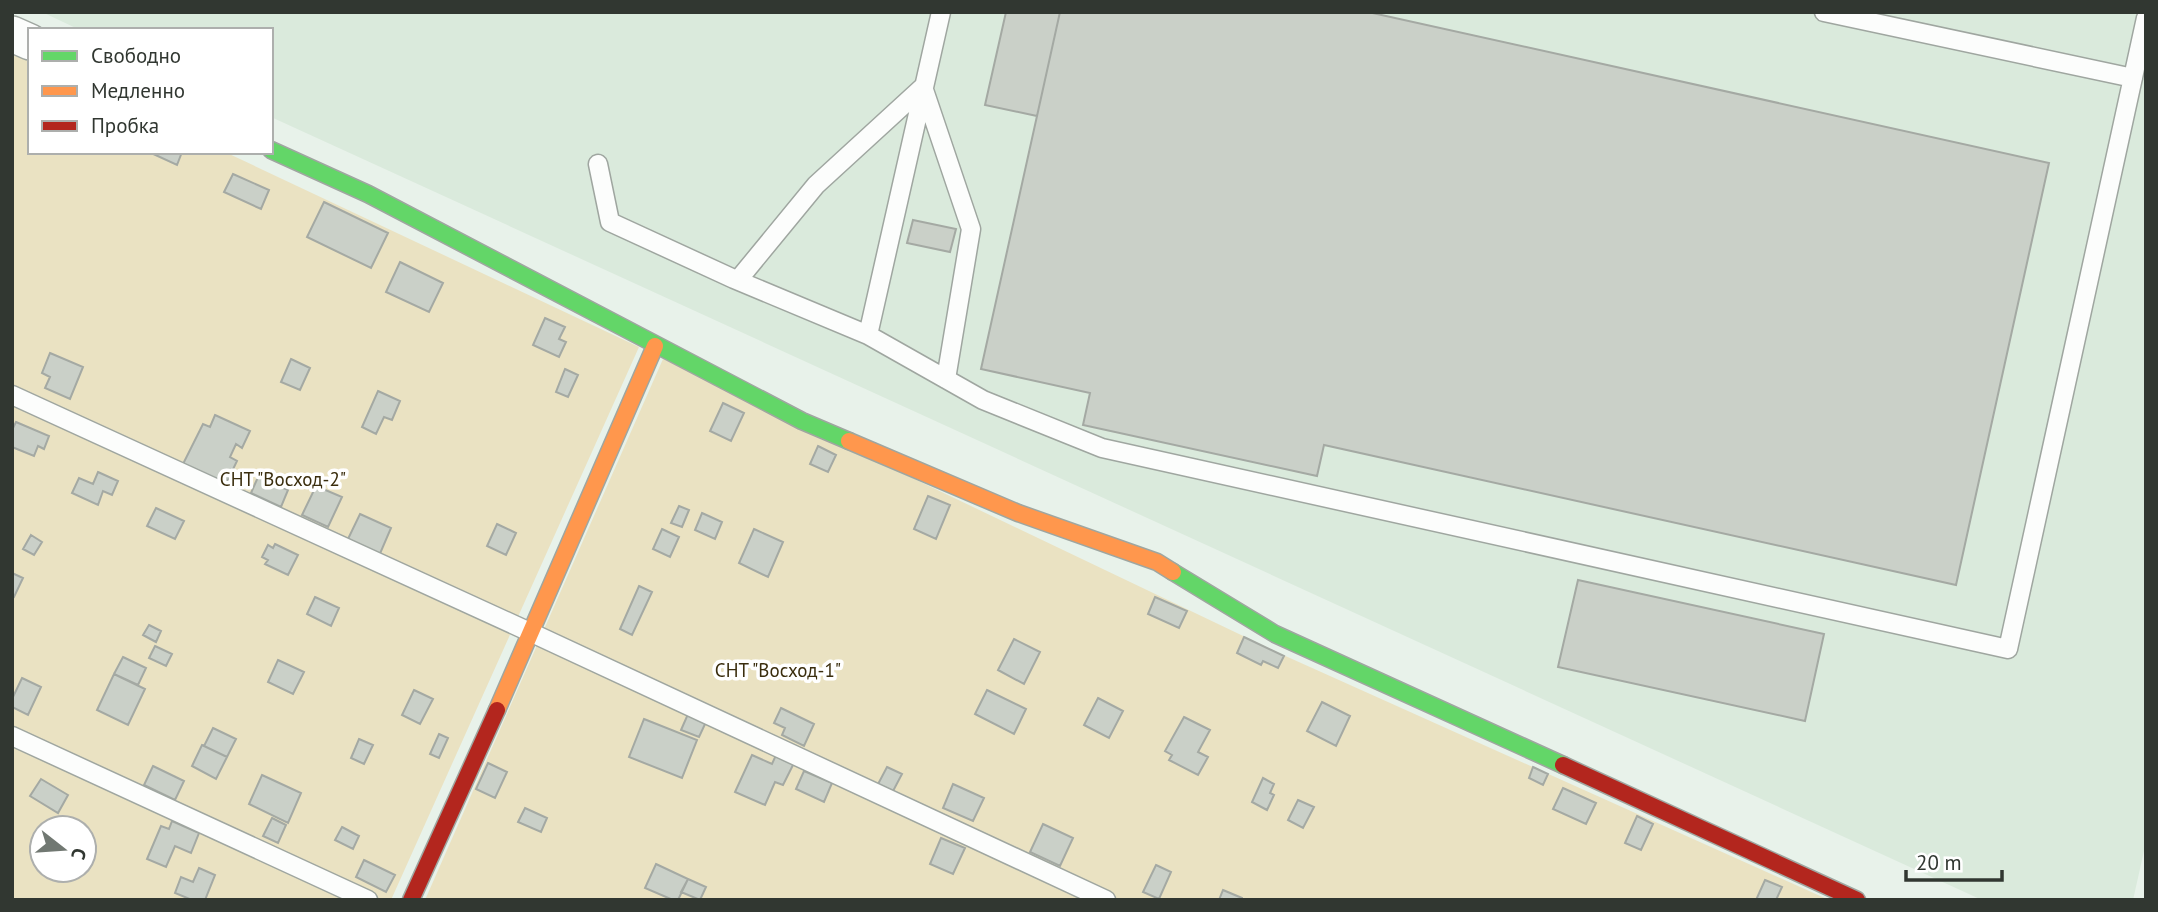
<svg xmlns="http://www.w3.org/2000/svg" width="2158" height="912" font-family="'PT Sans',sans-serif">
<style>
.built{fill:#daeadc}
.green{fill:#eae2c2;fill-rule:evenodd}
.building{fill:#cad0c8;stroke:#a4a9a3;stroke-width:2}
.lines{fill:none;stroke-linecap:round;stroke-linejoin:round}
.lane-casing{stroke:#9fa6a0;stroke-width:21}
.street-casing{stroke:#9fa6a0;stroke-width:38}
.fast-casing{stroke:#9fa6a0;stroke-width:19}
.slow-casing{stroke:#9fa6a0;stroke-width:19}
.jam-casing{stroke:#9fa6a0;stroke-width:19}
.lane{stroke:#fcfdfc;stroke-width:18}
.street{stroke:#fcfdfc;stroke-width:35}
.fast{stroke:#63d668;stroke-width:16}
.slow{stroke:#ff974d;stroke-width:16}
.jam{stroke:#b3261e;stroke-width:16}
.labels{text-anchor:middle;stroke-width:7;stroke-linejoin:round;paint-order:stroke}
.park-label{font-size:19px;fill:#3a2d0d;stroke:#fff}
</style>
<rect width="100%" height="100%" fill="#e8f2ea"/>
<path class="built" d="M42,12H2146V842L2133,900H1982L271,117V30H80Z"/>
<path class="green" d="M12,52L30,60V152H225L639,347L391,900H12ZM42,828H84V870H42Z
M663,359L1281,654L1829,900H425Z"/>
<path class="building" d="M1006,12H1060L1037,116L985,105Z
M1060,12H1368L2049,163L1956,585L1324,445L1317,476L1083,425L1090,393L981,369Z
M149,152H182L177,165Z
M233,174L269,190L261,209L224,192Z
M324,202L388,233L371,268L307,237Z
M913,220L956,229L950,252L907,243Z
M400,262L443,283L429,312L386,292Z
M545,318L565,327L559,339L566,342L559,357L533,345Z
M50,353L83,367L70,399L45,388L50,377L42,373Z
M291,359L310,368L300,390L281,382Z
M565,369L578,375L568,397L556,392Z
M378,391L400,401L392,420L384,417L376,434L362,427Z
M723,403L744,413L731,441L710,431Z
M215,415L250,431L242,448L236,444L230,457L237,461L226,484L183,464L203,424L210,427Z
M16,422L49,436L44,449L38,446L34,456L12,447V430Z
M818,446L836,455L828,472L810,464Z
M98,472L118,481L112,495L103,491L98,505L72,493L79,478L93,484Z
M258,477L288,490L281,507L251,493Z
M316,486L342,497L328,527L302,515Z
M928,496L950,505L936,539L914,529Z
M679,506L689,510L682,527L671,523Z
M156,508L184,521L175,539L147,526Z
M702,513L722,522L715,539L695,530Z
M360,514L391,528L379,556L347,541Z
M497,524L516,533L506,555L487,546Z
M662,529L679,537L670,557L653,549Z
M754,529L783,542L768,577L739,563Z
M31,535L42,542L34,555L23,549Z
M275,544L298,555L288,575L265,564L268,560L262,557L268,545L273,548Z
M12,573L23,578L14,597L12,596Z
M1578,580L1824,634L1805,721L1558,667Z
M639,586L652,592L632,635L620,629Z
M315,597L339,608L331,626L307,614Z
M1155,597L1187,611L1179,628L1148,614Z
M149,625L161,631L156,642L143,635Z
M1244,637L1284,656L1278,668L1263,661L1261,665L1237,653Z
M1014,639L1040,652L1024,684L998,670Z
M155,646L172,654L166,666L149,658Z
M123,657L146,668L138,685L114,674Z
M278,660L304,672L293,694L268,682Z
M114,674L145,689L128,725L97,710Z
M22,678L41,687L28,715L12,707V699Z
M414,690L433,699L420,724L402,715Z
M987,690L1026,709L1014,734L975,714Z
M1098,698L1123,711L1109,738L1084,725Z
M1322,702L1350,716L1336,746L1307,731Z
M781,708L814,724L804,746L782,735L785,728L774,723Z
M688,714L706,722L699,737L681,730Z
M1184,717L1210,730L1198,752L1208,757L1198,775L1169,760L1172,755L1165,751Z
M644,719L697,740L682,778L629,757Z
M213,728L236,739L227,757L204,746Z
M439,734L448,738L439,758L430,754Z
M359,739L373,745L364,764L351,758Z
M202,745L227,757L216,779L192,766Z
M752,755L772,764L776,755L794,763L783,785L775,782L765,805L735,792Z
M488,763L507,772L495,798L476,789Z
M153,766L184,781L175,800L144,785Z
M887,767L902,774L892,793L877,786Z
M1533,767L1548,774L1543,785L1529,778Z
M804,771L832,783L824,802L796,789Z
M262,775L301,793L288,823L249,804Z
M1263,778L1274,784L1270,793L1274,795L1267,810L1252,802Z
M41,779L68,795L58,813L30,796Z
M953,784L984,798L973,821L943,808Z
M1563,788L1596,803L1586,824L1553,809Z
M1298,800L1314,807L1303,828L1288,820Z
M525,808L547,818L541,832L518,822Z
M1637,816L1653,824L1641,850L1625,843Z
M272,818L286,825L278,843L263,836Z
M172,821L199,833L191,853L175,846L166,867L147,859L161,826L169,829Z
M1043,824L1073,838L1060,866L1030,852Z
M342,827L359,836L353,849L335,840Z
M941,838L965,848L953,874L930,864Z
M364,860L395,875L386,892L356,877Z
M656,864L688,879L678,900H673L645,888Z
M1156,865L1171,872L1159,899L1143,892Z
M199,868L215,875L205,900H192L175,893L181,877L193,882Z
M688,879L706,887L700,900L681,892Z
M1765,880L1782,887L1776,900H1756Z
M1223,890L1242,898V900H1219Z"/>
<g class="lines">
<defs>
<path id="lane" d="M941,12L868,335L983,400L1102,448L2008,649L2146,18
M1824,12L2133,78
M598,164L610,222L734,279L868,335
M738,280L816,185L923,87L971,229L946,379
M12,395L532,633L1106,900
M12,736L368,900"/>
<path id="street" d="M12,34L30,42"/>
<path id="fast" d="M271,150L368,194L802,421L849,441
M1173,572L1275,634L1563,765"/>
<path id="slow" d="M849,441L1018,513L1157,562L1173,572
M497,710L655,346"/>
<path id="jam" d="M1563,765L1857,900
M411,900L497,710"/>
</defs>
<use href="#lane" class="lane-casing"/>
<use href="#street" class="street-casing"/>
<use href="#fast" class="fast-casing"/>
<use href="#slow" class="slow-casing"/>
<use href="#jam" class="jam-casing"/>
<use href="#lane" class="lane"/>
<use href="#street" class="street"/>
<use href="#fast" class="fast"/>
<use href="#slow" class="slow"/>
<use href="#jam" class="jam"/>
</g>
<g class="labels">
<g class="park-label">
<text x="283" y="486">СНТ "Восход-2"</text>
<text x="778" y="677">СНТ "Восход-1"</text>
</g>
</g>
<rect width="2158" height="912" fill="none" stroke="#313731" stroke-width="28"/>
<rect x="28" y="28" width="245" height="126" fill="#ffffff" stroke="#adafad" stroke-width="2"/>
<rect x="42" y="51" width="35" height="10" fill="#63d668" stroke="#adafad" stroke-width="2"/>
<text x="91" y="63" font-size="21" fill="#313731">Свободно</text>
<rect x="42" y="86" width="35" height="10" fill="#ff974d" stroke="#adafad" stroke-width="2"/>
<text x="91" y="98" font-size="21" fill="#313731">Медленно</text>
<rect x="42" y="121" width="35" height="10" fill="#b3261e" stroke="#adafad" stroke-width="2"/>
<text x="91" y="133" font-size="21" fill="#313731">Пробка</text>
<g transform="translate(63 849) rotate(107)"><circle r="33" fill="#ffffff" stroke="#adafad" stroke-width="2"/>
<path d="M0-5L12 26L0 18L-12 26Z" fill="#717872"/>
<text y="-10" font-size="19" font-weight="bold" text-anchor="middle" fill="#313731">С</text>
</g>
<path d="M1906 870v10h96v-10" fill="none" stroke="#313731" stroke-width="3.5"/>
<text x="1916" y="870" font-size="21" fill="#313731" stroke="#ffffff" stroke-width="5" paint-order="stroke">20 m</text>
</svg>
